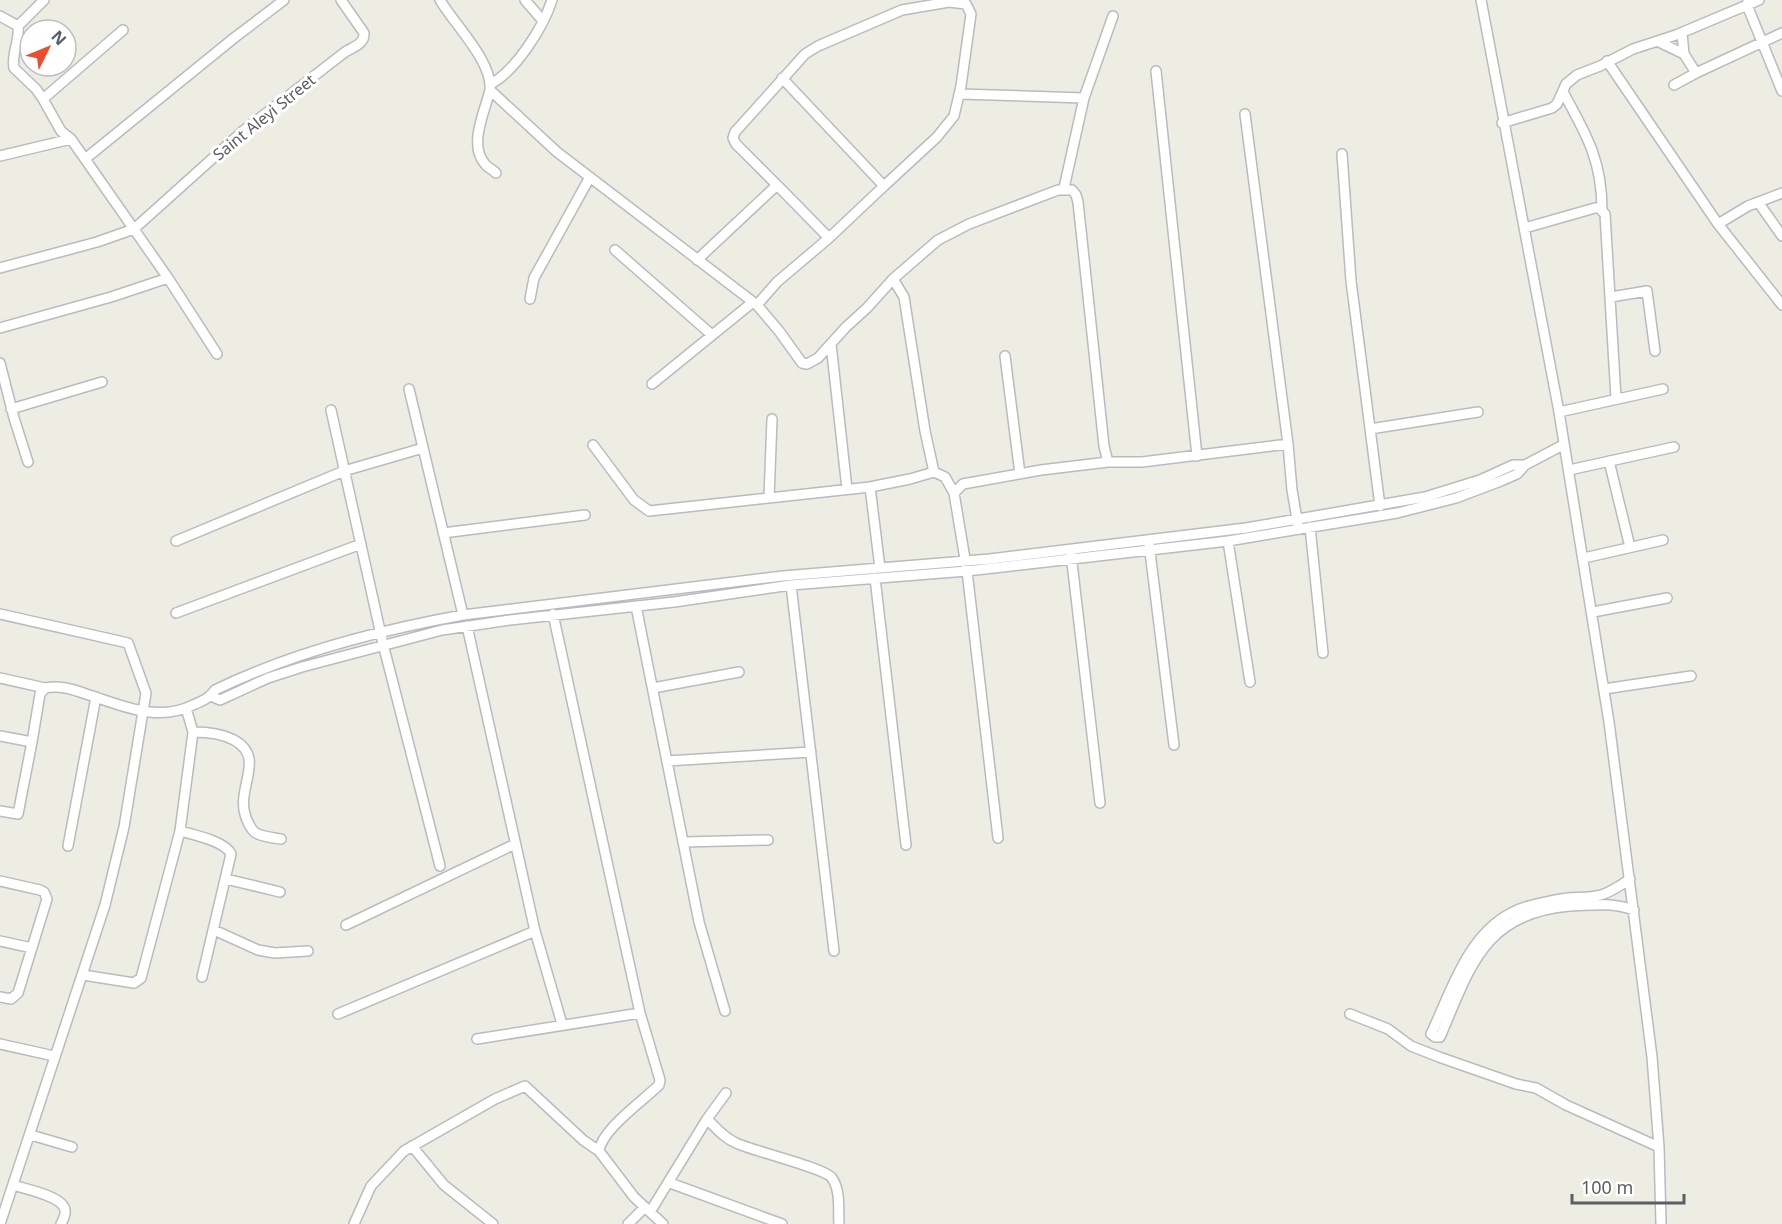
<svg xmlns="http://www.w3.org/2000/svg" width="1782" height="1224" font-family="'Noto Sans',sans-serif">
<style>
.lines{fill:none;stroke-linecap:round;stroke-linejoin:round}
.minor-casing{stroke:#b8bbc0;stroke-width:12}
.minor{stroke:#fff;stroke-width:9}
.labels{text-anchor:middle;stroke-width:6;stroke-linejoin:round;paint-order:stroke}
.street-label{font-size:16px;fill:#5b5f64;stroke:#fff}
</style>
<rect width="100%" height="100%" fill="#eeede3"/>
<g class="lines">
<defs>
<path id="minor" d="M440,0C454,24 493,62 490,90C485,111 468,145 485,164C488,168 493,170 496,173
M525,0L543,21
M1481,0L1559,412L1609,722L1652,1057L1659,1147L1661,1224
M1748,1L1747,5L1782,91
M0,16L18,26C20,41 11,54 14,68L36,89L43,99L61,131L71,139L85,159L168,278L217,354
M18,26L44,0
M1682,33L1684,54L1696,73
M1657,41L1684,54
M1607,61L1718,224L1782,305
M1156,71L1197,456
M782,78L884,186L829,238
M491,84C516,70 543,28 552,0
M1674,85L1696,73L1782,33
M490,90L557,152L757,305L779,331L802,363L807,364L818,358L846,327L867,308L893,279L938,240L969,224L1058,190H1072L1076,195L1078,202L1104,446L1108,462H1142L1288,444L1292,490L1298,525
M1563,92C1586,134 1602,160 1602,210
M960,94L1084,98
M43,99L123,30
M1245,114L1288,444
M1502,123L1552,108L1557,104L1566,84L1577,75L1600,66L1633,49L1676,35L1759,0
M1342,154L1351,281L1380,506
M0,156L71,139
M85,159L234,38L284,0
M777,185L736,144L733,138L735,132L805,54L818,46L902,10L949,2L966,4L971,14L961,86L954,116L937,137L884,186
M1064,188L1084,98L1113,16
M1758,202L1782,236
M1718,224L1748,206L1782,193
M1525,228L1595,208H1599L1605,214L1616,398
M615,250L712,335
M697,260L777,185L829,238L777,282L757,305
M0,268L97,242L134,229L243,131L345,52C353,47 365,44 364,33L341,0
M893,279L904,297L925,431L934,472L945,477L954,493L967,571L998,838
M1611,297L1647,291L1655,351
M530,299L534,278L590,177
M0,328L111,297L168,278
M831,344L847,489
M1005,356L1020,474
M0,363L14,418L28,462
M652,384L753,302
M409,389L463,615
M11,409L102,382
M331,410L383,644L440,866
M1559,412L1663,389
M1370,429L1478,412
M593,445L634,500L649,511L870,487
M1609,461L1630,547
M1569,470L1674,447
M954,493L963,484L1041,470L1108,462
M769,498L772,419
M1310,527L1323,653
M443,533L585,515
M176,541L344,471L423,448
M1228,541L1250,682
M1149,544L1174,745
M1071,554L1100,803
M1584,558L1663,540
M880,568L870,487L910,479L934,472
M875,578L906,845
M791,585L834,951
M636,606L699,922L725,1011
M1593,612L1667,598
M176,613L361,544
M0,614L128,643L146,693L124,827L105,905L0,1224
M553,614L640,1013L660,1080L659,1085C643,1101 602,1129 599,1151L634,1197L663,1224
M0,678L45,688
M653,688L739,672
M1604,689L1691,676
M211,696L220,700L268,678L302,667L442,630L510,620L674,602L791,585L967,571L1228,541L1397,513L1456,498L1501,481L1517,474L1525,465L1563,445
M193,732C207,732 221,733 234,740C268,759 233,789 247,820C249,825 252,832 258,834C265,837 274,838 281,839
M0,736L32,742L40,694L45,688C59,685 72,689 86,694C121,705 157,723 193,705C202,701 210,698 215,690C291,653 380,630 463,615L783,576L990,559L1246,528L1425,497L1480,480L1513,465H1525
M667,761L811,752
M0,811L18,814L32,742
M180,831C194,835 225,841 231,854L202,977
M684,842L768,840
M68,846L96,697
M226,879L280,892
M1630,879C1621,885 1611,892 1601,895C1586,899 1570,896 1555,900C1540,903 1524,906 1511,913C1467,936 1451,992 1431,1034L1435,1037H1440C1470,968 1483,913 1570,906C1596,905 1608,902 1634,910
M0,881L40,890L44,892L47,899L18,993L11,999L0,997
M346,925L515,844
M214,930L258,950L275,953L308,951
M535,931L562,1024
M0,941L32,948
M83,975L134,983L141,978L180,831L193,732L186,708
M338,1014L535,931L467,626
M1350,1014L1388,1029L1411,1046L1439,1057L1516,1084L1536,1088L1566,1105L1659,1147
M477,1039L640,1013
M0,1044L54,1056
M707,1119C716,1128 724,1138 736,1143C753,1151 825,1168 832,1178C841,1191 838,1210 839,1224
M31,1135L72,1147
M412,1146L444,1185L493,1224
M670,1183L782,1224
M13,1185C25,1189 63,1196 65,1210C66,1215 63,1220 61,1224
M650,1212L707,1119L726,1093
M354,1224L371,1186L404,1151L495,1099L525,1086L583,1140L599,1151
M628,1224L645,1207"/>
</defs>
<use href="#minor" class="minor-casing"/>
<use href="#minor" class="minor"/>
</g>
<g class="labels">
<g class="street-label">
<text transform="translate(264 117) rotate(-39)" y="6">Saint Aleyi Street</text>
</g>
</g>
<g transform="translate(48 48) rotate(47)"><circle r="28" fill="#ffffff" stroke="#bdbfc1" stroke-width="1.5"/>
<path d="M0-4.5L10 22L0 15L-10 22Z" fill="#eb4d2d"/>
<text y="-9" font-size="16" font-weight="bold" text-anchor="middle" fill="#5b5f64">N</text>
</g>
<path d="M1572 1194v9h112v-9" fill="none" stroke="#5b5f64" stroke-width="3"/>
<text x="1581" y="1194" font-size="18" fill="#5b5f64" stroke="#ffffff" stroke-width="4.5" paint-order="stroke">100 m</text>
</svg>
